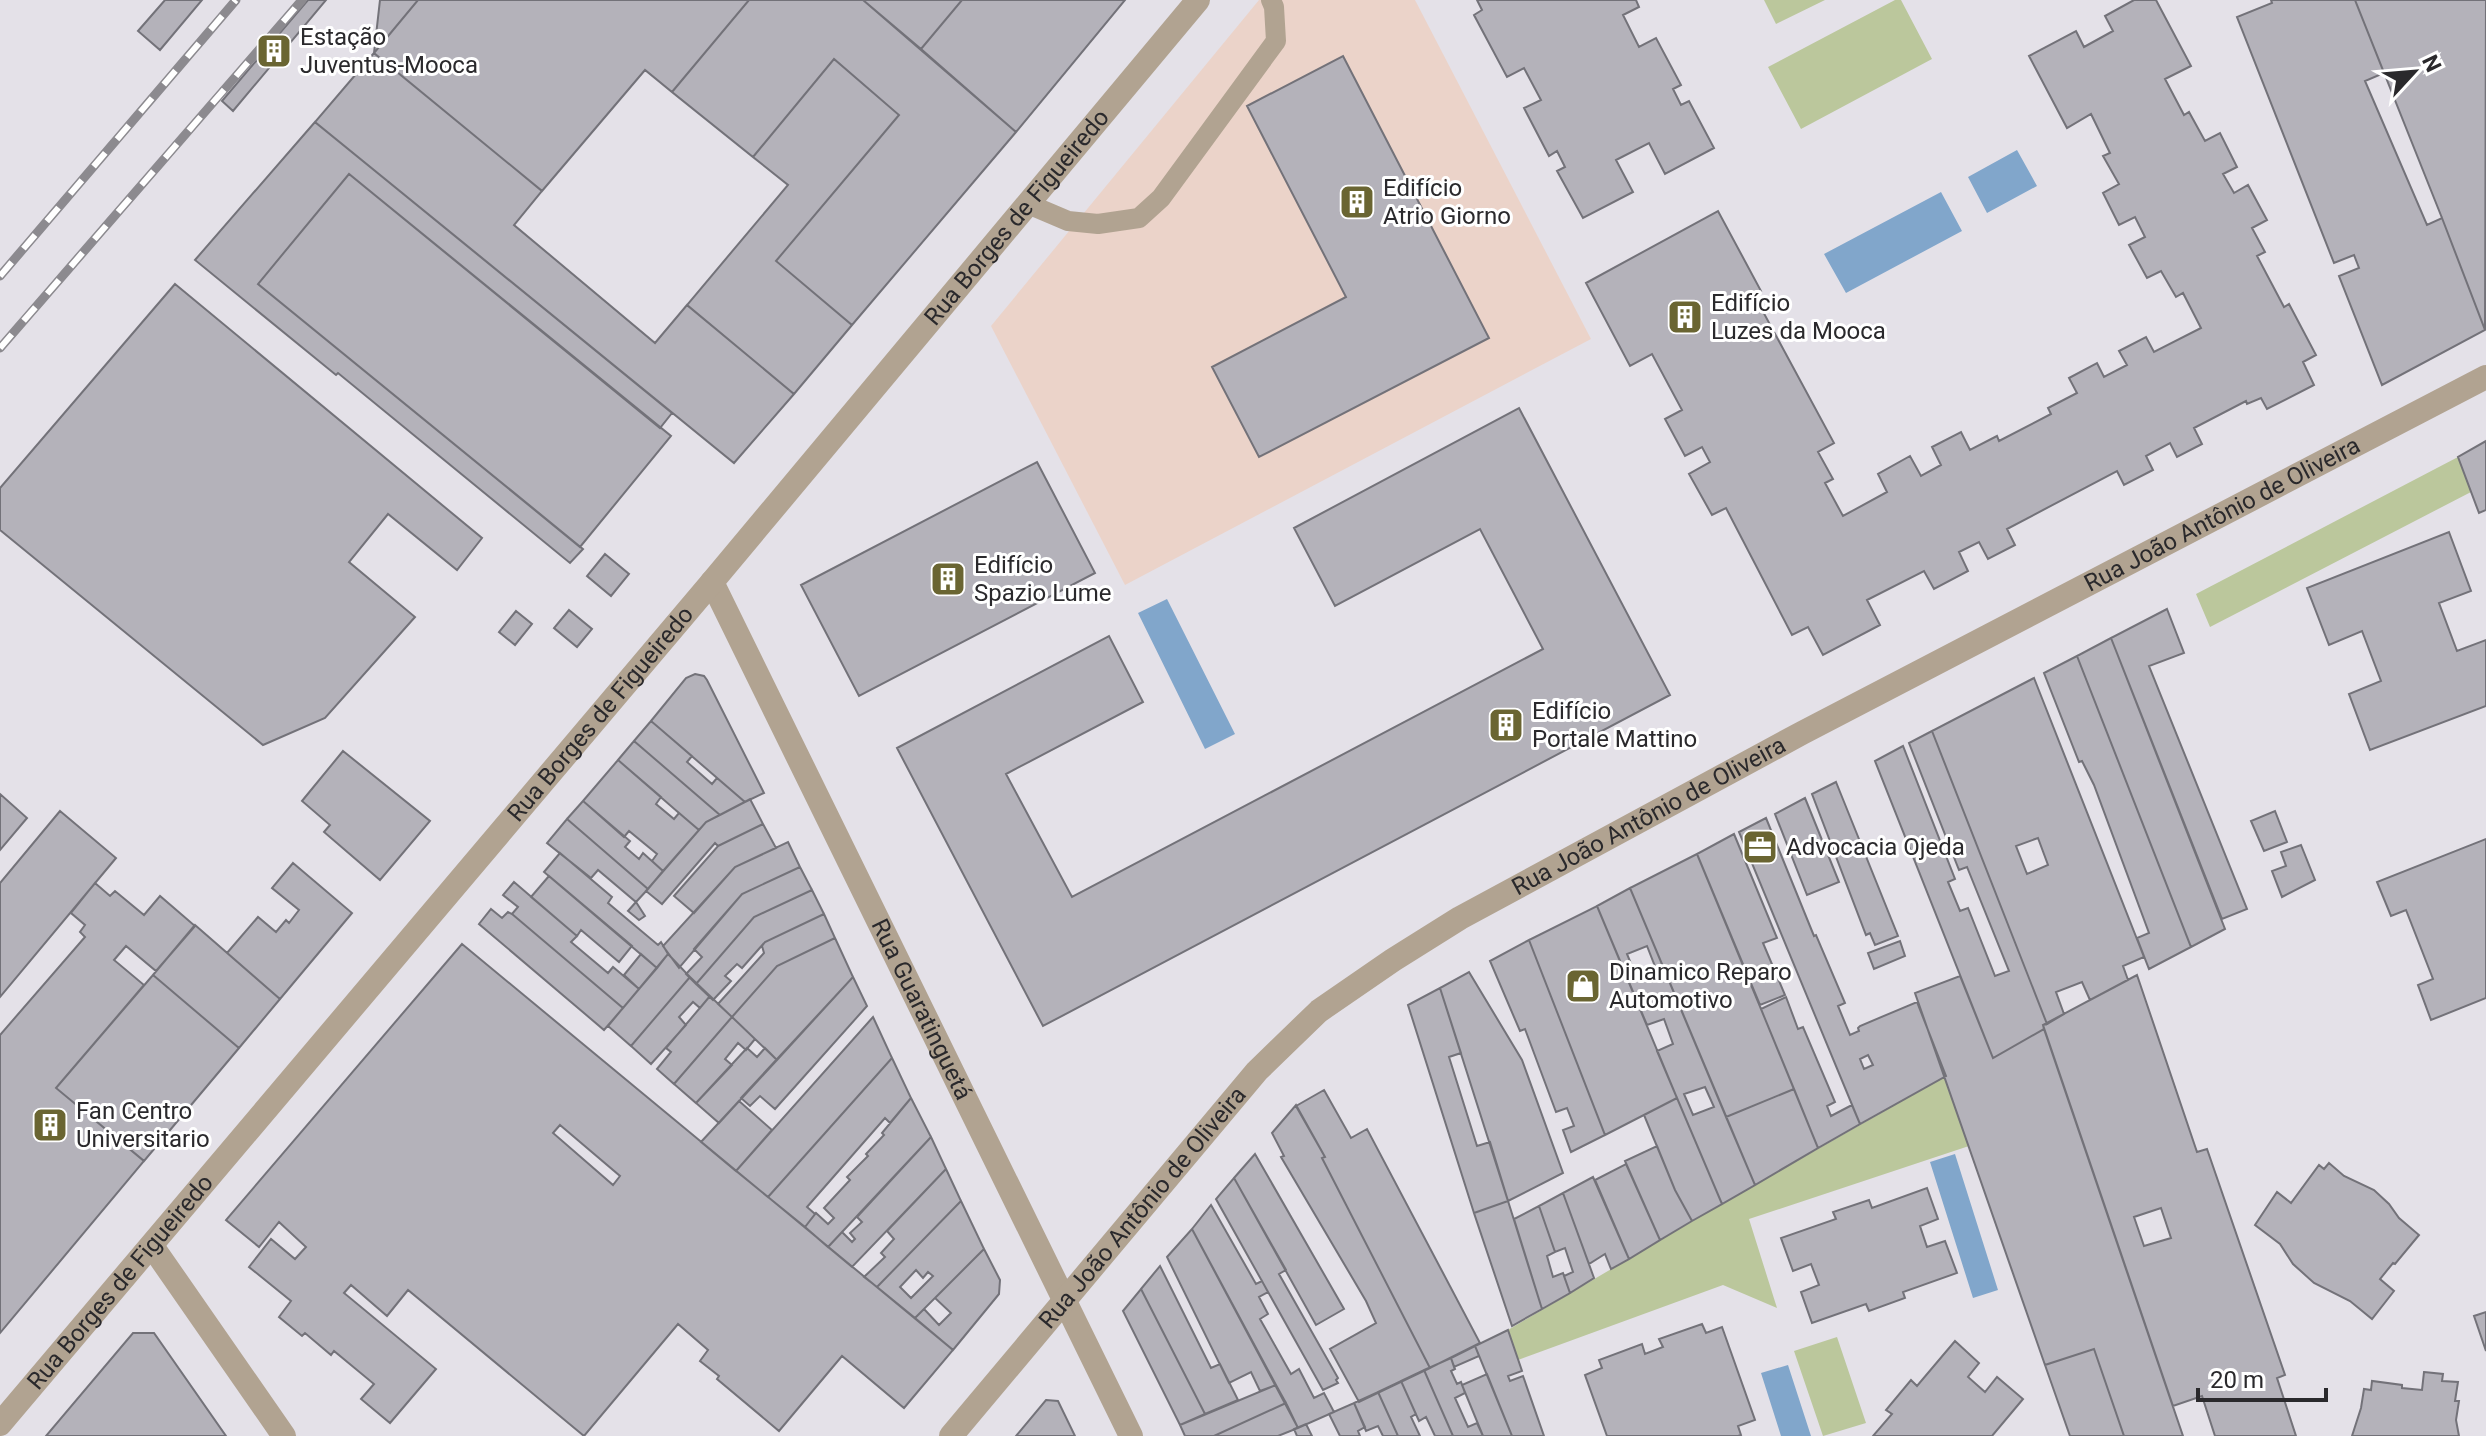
<svg xmlns="http://www.w3.org/2000/svg" width="2486" height="1436" font-family="Roboto,sans-serif">
<style>
.commercial{fill:#ebd3c9}
.green{fill:#bbc79c}
.water{fill:#81a6cb}
.building{fill:#b4b2ba;stroke:#737279;stroke-width:2;fill-rule:evenodd}
.lines{fill:none;stroke-linecap:round;stroke-linejoin:round}
.lane{stroke:#b1a391;stroke-width:20}
.street{stroke:#b1a391;stroke-width:24}
.rail-casing{stroke:#8c8a8f;stroke-width:9}
.rail{stroke:#fff;stroke-width:6;stroke-dasharray:18;stroke-linecap:butt}
.labels{text-anchor:middle;stroke-width:6;stroke-linejoin:round;paint-order:stroke}
.poi-label{font-size:24px;fill:#2a292c;stroke:#fff;text-anchor:start}
.street-label{font-size:24px;fill:#2a292c;stroke:#fff}
</style>
<rect width="100%" height="100%" fill="#e4e1e8"/>
<path class="commercial" d="M1259,0H1415L1591,339L1125,585L991,326Z"/>
<path class="green" d="M1764,0H1825L1776,24Z
M1895,0H1901L1932,59L1801,129L1768,67Z
M2458,457L2471,492L2210,627L2196,594Z
M1946,1076L1969,1146L1749,1219L1777,1308L1723,1285L1518,1360L1508,1330L1740,1193Z
M1837,1337L1866,1423L1823,1436L1794,1351Z"/>
<path class="water" d="M2017,150L2037,186L1987,213L1968,177Z
M1941,192L1962,231L1846,293L1824,254Z
M1167,599L1235,734L1205,749L1138,613Z
M1955,1154L1998,1290L1973,1298L1930,1162Z
M1788,1365L1811,1436H1781L1761,1373Z"/>
<path class="building" d="M165,0H202L160,50L138,31Z
M308,0H326L233,111L222,101Z
M380,0H418L374,53Z
M418,0H749L672,92L645,70L542,191L374,53Z
M749,0H863L1016,132L852,325L776,261L899,115L834,59L753,157L672,92Z
M863,0H962L921,49Z
M962,0H1125L1016,132L921,49Z
M1477,0H1636L1639,7L1623,15L1639,47L1656,38L1681,85L1673,89L1681,105L1689,101L1714,148L1665,174L1649,143L1616,160L1633,192L1583,218L1557,171L1565,167L1557,151L1549,156L1524,108L1541,100L1524,68L1507,77L1474,15L1482,10Z
M2134,0H2156L2191,66L2165,79L2184,115L2189,112L2205,141L2220,133L2237,167L2223,174L2234,193L2248,185L2267,220L2252,228L2265,252L2257,256L2284,307L2289,304L2316,355L2303,362L2314,385L2267,409L2261,398L2247,404L2246,401L2194,428L2202,444L2177,457L2170,443L2146,456L2153,470L2124,485L2117,471L2007,529L2015,545L1988,559L1979,542L1959,552L1968,571L1934,589L1924,571L1867,600L1880,625L1823,655L1808,627L1792,635L1726,508L1712,515L1689,474L1710,462L1702,447L1685,456L1665,419L1682,410L1652,354L1630,366L1586,283L1718,211L1761,291L1754,295L1834,443L1818,452L1833,479L1825,483L1843,516L1887,492L1878,474L1910,456L1921,476L1941,465L1932,447L1961,432L1970,450L1997,436L1999,441L2051,414L2048,408L2077,393L2069,378L2097,363L2104,377L2127,365L2119,351L2146,337L2154,352L2201,328L2183,293L2176,297L2161,271L2147,278L2129,245L2145,237L2135,217L2119,225L2103,193L2119,184L2103,156L2110,153L2091,114L2067,128L2029,56L2076,31L2084,47L2113,31L2105,16Z
M2271,0H2355L2384,73L2365,81L2427,225L2442,218L2485,330L2382,385L2339,276L2359,268L2354,255L2334,263L2237,17L2272,3Z
M2355,0H2486L2485,330L2442,218Z
M374,53L542,191L514,225L655,343L687,305L794,394L734,463L315,122Z
M1343,56L1489,338L1259,457L1212,367L1346,297L1247,106Z
M834,59L899,115L776,261L852,325L794,394L687,305L788,185L753,157Z
M315,122L672,413L660,428L349,174L258,284L583,549L570,563L338,373L336,375L195,260Z
M349,174L671,436L580,547L258,284Z
M175,284L482,538L457,570L388,514L349,562L415,617L325,718L263,745L0,530V488Z
M1519,408L1670,695L1043,1026L897,748L1109,636L1143,702L1006,774L1072,897L1543,649L1480,529L1335,606L1294,528Z
M2486,441V510L2479,513L2458,457Z
M1037,462L1095,573L859,696L801,585Z
M2449,532L2471,591L2439,603L2457,651L2486,640V706L2370,750L2349,694L2381,681L2362,631L2329,645L2307,588Z
M605,554L629,574L611,596L587,576Z
M2167,609L2184,653L2149,666L2247,909L2222,919L2111,638Z
M569,610L592,629L577,647L554,628Z
M516,611L532,624L515,645L499,632Z
M2111,638L2225,929L2191,947L2077,656Z
M2077,656L2191,947L2149,969L2137,938L2149,933L2094,785L2082,761L2079,762L2044,673Z
M695,674L704,676L707,680L764,793L745,802L651,721L686,678Z
M2034,678L2144,957L2123,966L2128,980L2090,1000L2082,982L2056,992L2064,1014L2047,1024L1932,731ZM2038,838L2048,865L2027,874L2016,846Z
M651,721L692,756L687,762L712,784L717,778L745,802L720,815L634,741Z
M1932,731L2047,1024L2043,1025L2044,1029L1993,1058L1875,761L1903,746L1955,879L1948,882L1960,911L1968,908L1995,976L2009,971L1967,867L1959,870L1909,743Z
M634,741L720,815L706,822L699,830L679,813L618,760Z
M343,751L430,821L380,880L324,832L330,825L302,801Z
M618,760L661,797L656,804L674,819L679,813L699,830L663,871L652,861L657,854L629,831L624,837L583,801Z
M1836,782L1898,936L1875,945L1870,933L1866,935L1812,794Z
M0,794L27,818L0,850Z
M1805,798L1839,882L1807,895L1775,814Z
M750,799L763,824L718,846L715,843L662,904L646,891L706,822Z
M583,801L630,841L625,847L639,859L643,853L663,871L648,889L567,819Z
M60,811L116,858L0,997V883Z
M2275,811L2287,842L2264,851L2251,821Z
M1766,818L1814,936L1816,935L1845,1003L1838,1006L1850,1035L1859,1031L1858,1028L1860,1026L1917,1002L1946,1076L1860,1124L1739,832ZM1868,1055L1873,1065L1864,1069L1860,1059Z
M567,819L648,889L636,902L598,870L591,878L547,843Z
M763,824L776,848L735,867L694,913L674,896L718,846Z
M1734,834L1777,938L1763,943L1785,995L1760,1005L1697,854Z
M2486,839V998L2431,1020L2418,985L2433,979L2406,910L2391,916L2377,882Z
M788,842L800,867L742,894L679,968L663,946L735,867Z
M2301,845L2315,880L2282,897L2272,871L2286,866L2281,852Z
M560,853L612,897L608,903L658,945L661,942L668,954L657,968L544,872Z
M1697,854L1794,1089L1726,1117L1630,888Z
M293,863L352,913L280,999L227,953L258,917L276,932L286,920L289,923L299,910L272,888Z
M800,867L812,890L754,917L696,984L686,974L702,957L694,949L742,894Z
M549,876L632,946L619,962L581,930L577,936L531,897Z
M514,882L577,936L571,942L608,973L613,967L639,989L623,1008L512,914L518,907L503,895Z
M95,883L110,896L115,891L144,915L160,896L195,926L156,971L126,946L114,960L144,985L56,1088L144,1161L0,1333V1035L85,937L80,932L85,925L71,913Z
M1630,888L1755,1185L1722,1204L1657,1051L1673,1044L1664,1019L1647,1025L1597,906ZM1647,946L1656,969L1636,976L1627,954ZM1705,1087L1714,1107L1693,1115L1684,1094Z
M812,890L824,914L765,942L742,968L737,964L725,976L731,981L713,1000L696,984L754,917Z
M636,902L645,916L639,920L628,911Z
M1597,906L1677,1098L1605,1135L1529,940Z
M491,909L502,918L508,912L512,914L623,1008L604,1030L479,924Z
M824,914L835,938L777,966L732,1017L718,1004L764,953L762,946L765,942Z
M195,925L280,999L239,1048L153,975Z
M835,938L853,977L777,1060L732,1017L777,966Z
M1529,940L1605,1135L1571,1152L1563,1130L1574,1126L1567,1108L1556,1112L1525,1029L1520,1031L1490,961Z
M1900,941L1905,956L1874,969L1868,953Z
M462,944L953,1350L904,1408L842,1356L779,1431L717,1379L719,1376L700,1361L708,1350L678,1324L584,1436L408,1290L387,1316L351,1285L344,1293L436,1369L390,1423L361,1399L374,1384L334,1351L331,1355L305,1333L302,1336L279,1317L291,1301L249,1267L271,1239L295,1259L306,1247L279,1222L259,1247L226,1220ZM560,1125L620,1176L613,1185L553,1133Z
M641,954L657,968L639,989L624,975Z
M668,954L690,977L631,1046L608,1026Z
M1469,972L1522,1060L1563,1173L1508,1201L1440,988Z
M153,975L239,1048L144,1161L56,1088Z
M2137,975L2197,1152L2207,1149L2285,1375L2277,1378L2296,1436H2215L2202,1396L2173,1406L2043,1025ZM2161,1208L2171,1238L2144,1246L2134,1217Z
M1960,976L1993,1058L2044,1029L2183,1436H2124L2094,1349L2045,1365L1915,993Z
M690,977L710,996L700,1008L693,1002L679,1017L686,1025L651,1064L631,1046Z
M853,977L867,1006L775,1109L760,1096L750,1106L741,1098Z
M1440,988L1461,1053L1449,1057L1477,1146L1490,1142L1508,1201L1474,1213L1408,1005Z
M710,996L732,1017L674,1084L657,1069L671,1052L666,1048Z
M1786,997L1798,1029L1803,1027L1835,1102L1827,1106L1831,1116L1852,1105L1860,1124L1818,1148L1761,1009Z
M732,1017L755,1039L746,1050L738,1043L725,1059L732,1065L696,1103L674,1084Z
M873,1017L892,1058L768,1197L736,1171Z
M747,1048L757,1057L765,1048L777,1060L719,1123L696,1103Z
M892,1058L911,1098L890,1123L885,1118L807,1207L815,1214L805,1227L768,1197Z
M1794,1089L1818,1148L1755,1185L1726,1117Z
M1324,1090L1351,1138L1367,1129L1480,1343L1430,1368L1322,1158L1325,1157L1296,1106Z
M911,1098L931,1137L828,1247L805,1227L816,1213L828,1224L834,1218L824,1208L850,1180L847,1177L868,1156L866,1154L884,1135L882,1133Z
M1677,1098L1722,1204L1692,1221L1675,1190L1644,1115Z
M739,1101L772,1130L736,1171L701,1142Z
M1296,1105L1325,1157L1322,1158L1430,1368L1359,1402L1330,1349L1376,1323L1366,1301L1281,1157L1284,1156L1272,1133Z
M931,1137L946,1169L852,1267L828,1247L842,1232L852,1242L855,1239L850,1233L862,1222L857,1217Z
M1657,1146L1675,1190L1692,1221L1660,1240L1625,1161Z
M1255,1154L1344,1309L1316,1325L1234,1178Z
M2329,1163L2344,1176L2374,1190L2389,1204L2399,1218L2419,1235L2395,1264L2393,1263L2380,1279L2394,1291L2372,1319L2350,1301L2314,1283L2293,1264L2280,1244L2255,1225L2277,1192L2291,1203L2319,1165L2324,1169Z
M1626,1164L1660,1240L1629,1259L1595,1180Z
M946,1169L961,1201L877,1287L864,1277L885,1257L881,1253L894,1239L887,1231Z
M1593,1177L1629,1259L1611,1269L1605,1254L1589,1264L1563,1193Z
M1234,1178L1286,1270L1279,1274L1338,1378L1336,1380L1338,1383L1323,1390L1216,1199Z
M1927,1188L1938,1219L1920,1226L1927,1247L1945,1241L1957,1273L1903,1292L1905,1298L1869,1311L1866,1304L1812,1323L1801,1292L1819,1285L1811,1264L1793,1271L1781,1238L1836,1219L1833,1212L1869,1200L1872,1208Z
M1563,1193L1594,1278L1570,1293L1564,1276L1573,1272L1565,1248L1555,1252L1539,1206Z
M961,1201L984,1249L915,1318L877,1287ZM916,1270L923,1278L928,1272L933,1276L911,1298L900,1287Z
M1508,1201L1542,1309L1512,1326L1474,1213Z
M1211,1205L1256,1284L1262,1281L1268,1292L1259,1297L1268,1314L1260,1319L1291,1374L1299,1369L1314,1398L1324,1393L1334,1412L1298,1428L1192,1229Z
M1539,1206L1555,1252L1547,1256L1553,1277L1563,1273L1570,1293L1542,1309L1514,1219Z
M1192,1229L1276,1385L1260,1391L1251,1372L1229,1383L1167,1257Z
M984,1249L1000,1280L999,1294L953,1350L915,1318L924,1309L939,1325L951,1313L935,1298Z
M1160,1266L1211,1368L1220,1364L1238,1400L1205,1414L1141,1289Z
M1141,1289L1205,1414L1180,1425L1123,1311Z
M2486,1312V1351L2474,1316Z
M1702,1324L1706,1333L1722,1327L1755,1420L1738,1426L1741,1435L1738,1436H1607L1585,1375L1602,1368L1599,1360L1642,1344L1645,1354L1663,1347L1659,1339Z
M1508,1330L1522,1371L1508,1376L1510,1381L1523,1376L1544,1436H1512L1475,1346Z
M133,1333H154L226,1436H46Z
M1955,1341L1979,1363L1968,1377L1985,1392L1997,1377L2023,1399L1992,1436H1873L1892,1414L1886,1410L1911,1380L1917,1386Z
M1475,1346L1479,1356L1454,1367L1451,1358Z
M2094,1349L2124,1436H2070L2045,1365Z
M1451,1358L1455,1369L1451,1371L1457,1384L1461,1382L1465,1393L1455,1398L1468,1427L1477,1423L1483,1436H1453L1424,1370Z
M1424,1370L1453,1436H1435L1426,1417L1419,1421L1401,1381Z
M2424,1372L2443,1374L2442,1381L2458,1382L2455,1401H2459L2456,1420L2459,1436H2352L2361,1408L2364,1389L2371,1390L2372,1381L2402,1385V1388L2422,1390Z
M1487,1374L1512,1436H1483L1462,1385Z
M1401,1381L1416,1414L1411,1417L1420,1436H1398L1378,1392Z
M1276,1385L1286,1403L1214,1436H1185L1180,1425Z
M1378,1392L1398,1436H1383L1378,1426L1366,1431L1354,1403Z
M1046,1400L1058,1401L1075,1436H1016Z
M1286,1403L1298,1428L1278,1436H1214Z
M1354,1403L1365,1427L1358,1431L1360,1436H1340L1329,1414Z
M1306,1424L1312,1436H1297L1294,1429Z"/>
<g class="lines">
<path class="lane" d="M1028,204L1068,221L1098,224L1139,218L1161,198L1276,41L1274,7L1271,0"/>
<g class="street">
<path id="s1" d="M712,582L1131,1436"/>
<path d="M152,1246L284,1436"/>
<path id="s2" d="M0,1424L712,582L1198,0"/>
<path id="s3" d="M951,1436L1257,1071L1319,1011L1393,960L1460,918L1802,733L2486,377"/>
</g>
<defs>
<path id="rail" d="M0,276L236,0
M0,348L302,0"/>
</defs>
<use href="#rail" class="rail-casing"/>
<use href="#rail" class="rail"/>
</g>
<defs>
<symbol id="building-square" viewBox="-11 -11 22 22"><rect x="-9" y="-9" width="18" height="18" rx="4" fill="#6a6532" stroke="#fff"/><path d="M-4-6H4V6H1V3H-1V6H-4ZM-2.5-4.3h1.7v1.8h-1.7ZM.8-4.3h1.7v1.8H.8ZM-2.5-1h1.7V.8h-1.7ZM.8-1h1.7V.8H.8Z" fill="#fff"/></symbol>
<symbol id="office-square" viewBox="-11 -11 22 22"><rect x="-9" y="-9" width="18" height="18" rx="4" fill="#6a6532" stroke="#fff"/><path d="M-6-3h4V-5.5h4V-3h4V5H-6ZM-1-4.5V-3h2v-1.5ZM-6 0V1H6V0Z" fill="#fff"/></symbol>
<symbol id="shop-square" viewBox="-11 -11 22 22"><rect x="-9" y="-9" width="18" height="18" rx="4" fill="#6a6532" stroke="#fff"/><path d="M-5-2.5h2.3a2.7 3.5 0 0 1 5.4 0H5L5.5 6h-11ZM-1.5-2.5h3a1.5 2.3 0 0 0-3 0Z" fill="#fff"/></symbol>
</defs>
<g fill-rule="evenodd">
<use href="#building-square" x="254" y="31" width="40" height="40"/>
<use href="#building-square" x="1337" y="182" width="40" height="40"/>
<use href="#building-square" x="1665" y="297" width="40" height="40"/>
<use href="#building-square" x="928" y="559" width="40" height="40"/>
<use href="#building-square" x="1486" y="705" width="40" height="40"/>
<use href="#office-square" x="1740" y="827" width="40" height="40"/>
<use href="#shop-square" x="1563" y="966" width="40" height="40"/>
<use href="#building-square" x="30" y="1105" width="40" height="40"/>
</g>
<g class="labels">
<g class="poi-label">
<text x="300" y="45">Estação<tspan x="300" dy="28">Juventus-Mooca</tspan></text>
<text x="1383" y="196">Edifício<tspan x="1383" dy="28">Atrio Giorno</tspan></text>
<text x="1711" y="311">Edifício<tspan x="1711" dy="28">Luzes da Mooca</tspan></text>
<text x="974" y="573">Edifício<tspan x="974" dy="28">Spazio Lume</tspan></text>
<text x="1532" y="719">Edifício<tspan x="1532" dy="28">Portale Mattino</tspan></text>
<text x="1786" y="855">Advocacia Ojeda</text>
<text x="1609" y="980">Dinamico Reparo<tspan x="1609" dy="28">Automotivo</tspan></text>
<text x="76" y="1119">Fan Centro<tspan x="76" dy="28">Universitario</tspan></text>
</g>
<g class="street-label">
<text dy="8" stroke="none"><textPath href="#s2" startOffset="1578">Rua Borges de Figueiredo</textPath></text>
<text dy="8" stroke="none"><textPath href="#s3" startOffset="1594">Rua João Antônio de Oliveira</textPath></text>
<text dy="8" stroke="none"><textPath href="#s2" startOffset="930">Rua Borges de Figueiredo</textPath></text>
<text dy="8" stroke="none"><textPath href="#s3" startOffset="946">Rua João Antônio de Oliveira</textPath></text>
<text dy="8" stroke="none"><textPath href="#s1" startOffset="476">Rua Guaratinguetá</textPath></text>
<text dy="8" stroke="none"><textPath href="#s3" startOffset="298">Rua João Antônio de Oliveira</textPath></text>
<text dy="8" stroke="none"><textPath href="#s2" startOffset="186">Rua Borges de Figueiredo</textPath></text>
</g>
</g>
<g transform="translate(2414 72) rotate(64)" stroke="#ffffff" stroke-width="6" paint-order="stroke">
<path d="M0-6L14 30L0 20L-14 30Z" fill="#2a292c"/>
<text y="-12" font-size="22" font-weight="bold" text-anchor="middle" fill="#2a292c">N</text>
</g>
<path d="M2198 1388v12h128v-12" fill="none" stroke="#2a292c" stroke-width="4"/>
<text x="2210" y="1388" font-size="24" fill="#2a292c" stroke="#ffffff" stroke-width="6" paint-order="stroke">20 m</text>
</svg>
